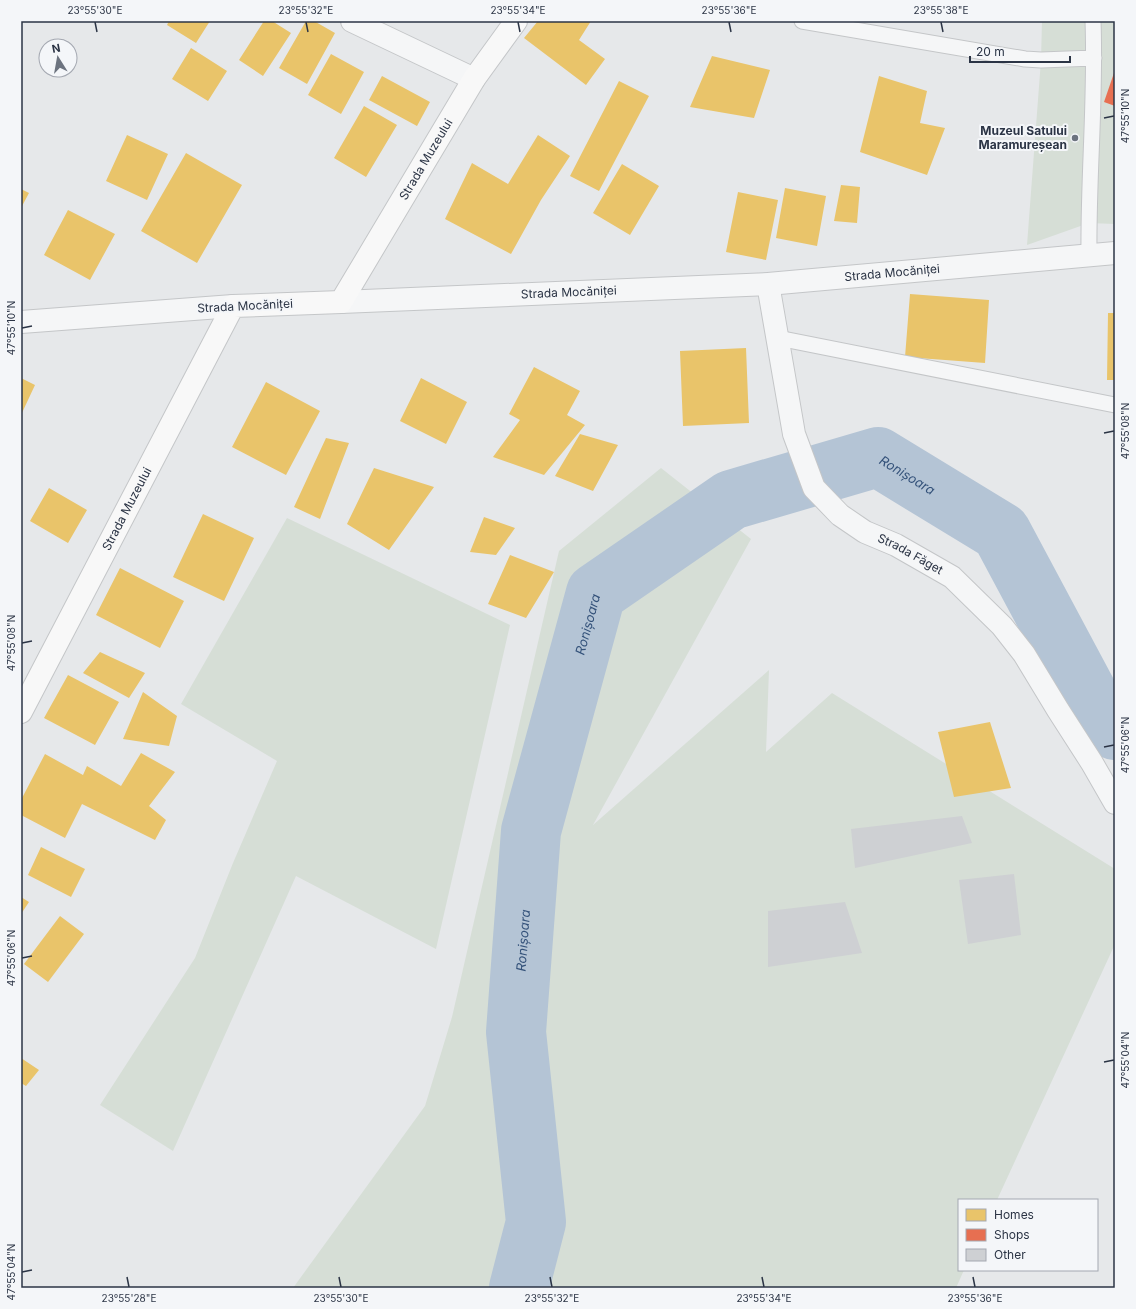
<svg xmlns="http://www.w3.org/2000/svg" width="1136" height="1309" font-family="Inter,sans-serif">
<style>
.green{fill:#d6ded6}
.homes{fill:#e9c46a}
.shops{fill:#e76f51}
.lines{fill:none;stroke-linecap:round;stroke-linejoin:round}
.river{stroke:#b4c4d5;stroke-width:60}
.building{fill:#ced0d3}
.lane-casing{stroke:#c4c6c8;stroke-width:17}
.street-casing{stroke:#c4c6c8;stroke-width:24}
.secondary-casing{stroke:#c4c6c8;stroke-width:24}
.lane{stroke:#f5f6f7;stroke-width:15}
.street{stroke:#f5f6f7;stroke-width:22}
.secondary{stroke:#f8f8f8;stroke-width:22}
.ticks{fill:none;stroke:#2b3445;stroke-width:1.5}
.poi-dot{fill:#6c737f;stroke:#f4f6f9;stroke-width:1.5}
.labels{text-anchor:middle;stroke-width:4;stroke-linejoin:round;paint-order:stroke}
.poi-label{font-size:12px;font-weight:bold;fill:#2b3445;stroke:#f4f6f9;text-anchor:end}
.street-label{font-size:12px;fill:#2b3445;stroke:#f4f6f9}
.water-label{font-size:13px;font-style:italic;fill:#34527a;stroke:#f4f6f9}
.neatline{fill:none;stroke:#2b3445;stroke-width:1.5}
.ticks-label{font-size:10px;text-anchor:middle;fill:#2b3445}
</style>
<rect width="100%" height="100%" fill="#e6e8ea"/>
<path class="green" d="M1042,21H1115V224L1089,223L1027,245L1041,60Z
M661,468L751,539L593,825L769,670L766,752L832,693L1115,869V944L997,1200H959V1270H964L956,1288H293L425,1106L452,1017L559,551Z
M287,518L510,625L436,949L296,876L173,1151L100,1105L195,958L233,863L277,761L181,704Z"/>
<path class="homes" d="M169,21H210L196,43L167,25Z
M264,21H272L291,33L263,76L239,60Z
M306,21H314L335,33L307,84L279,68Z
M538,21H591L579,40L605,59L586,85L524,38Z
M191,48L227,71L208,101L172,79Z
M331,54L364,72L341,114L308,95Z
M712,56L770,70L754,118L690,107Z
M382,76L430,102L417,126L369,100Z
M879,76L927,91L920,123L945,128L927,175L860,152Z
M619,81L649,96L599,191L570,176Z
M364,106L397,125L366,177L334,158Z
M127,135L168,154L147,200L106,181Z
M538,135L570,156L541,200L511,254L445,219L472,163L508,184Z
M186,153L242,185L197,263L141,231Z
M622,164L659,186L630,235L593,213Z
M841,185L860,187L857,223L834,221Z
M785,188L826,196L817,246L776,238Z
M21,189L29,193L21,208Z
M738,192L778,200L766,260L726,252Z
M68,210L115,234L90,280L44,255Z
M910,294L989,300L985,363L905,357Z
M1108,313H1115V380H1107Z
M746,348L749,423L683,426L680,351Z
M534,367L580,391L567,415L585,425L544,475L493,457L520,420L509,414Z
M21,378L35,385L21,415Z
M421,378L467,402L446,444L400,421Z
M266,382L320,411L286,475L232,447Z
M580,434L618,445L593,491L555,476Z
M326,438L349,443L320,519L294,507Z
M374,468L434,487L389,550L347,524Z
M49,488L87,510L68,543L30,521Z
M203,514L254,538L224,601L173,577Z
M484,517L515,528L496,555L470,552Z
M510,555L554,572L526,618L488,604Z
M120,568L184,601L160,648L96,615Z
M100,652L145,673L129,698L83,673Z
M68,675L119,702L95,745L44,718Z
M143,692L177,716L169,746L123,739Z
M990,722L1011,788L954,797L938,732Z
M141,753L175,772L149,806L166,820L155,840L82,804L65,838L21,815V800L45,754L83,775L87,766L121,786Z
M41,847L85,869L71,897L28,875Z
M21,897L29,902L21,914Z
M60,916L84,934L48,982L24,964Z
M21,1058L39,1070L26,1086L21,1083Z"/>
<path class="shops" d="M1115,70V106L1104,102Z"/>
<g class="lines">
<path class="river" id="s1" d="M519,1288L536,1222L516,1032L531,831L596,593L731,500L878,457L1001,532L1094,706L1115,730"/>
</g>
<path class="building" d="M962,816L972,843L855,868L851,829Z
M1014,874L1021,935L968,944L959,880Z
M845,902L862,953L768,967V911Z"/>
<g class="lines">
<defs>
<path id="lane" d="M802,21L1025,59L1041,60L1094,58
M1089,255C1088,177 1096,99 1093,21
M778,338L1115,405"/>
<g id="street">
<path d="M352,21L474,79"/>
<path id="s2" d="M768,284L794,434L814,488L840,515L865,532L896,545L952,577L1002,626L1024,654L1058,710L1092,763L1115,803"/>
<path id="s3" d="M341,302L768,284L1115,253"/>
<path d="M21,322L233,306"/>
</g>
<g id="secondary">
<path id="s4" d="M21,712L233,306L341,302L474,79L516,21"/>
</g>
</defs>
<use href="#lane" class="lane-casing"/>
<use href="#street" class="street-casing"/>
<use href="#secondary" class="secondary-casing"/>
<use href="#lane" class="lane"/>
<use href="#street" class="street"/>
<use href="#secondary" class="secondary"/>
</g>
<path class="ticks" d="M95,22L97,32M306,22L308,32M518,22L520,32M729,22L731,32M941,22L943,32M1104,118L1114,116M22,328L32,326M1104,433L1114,431M22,643L32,641M1104,747L1114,745M22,958L32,956M1104,1062L1114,1060M22,1272L32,1270M127,1277L129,1287M339,1277L341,1287M550,1277L552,1287M762,1277L764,1287M973,1277L975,1287"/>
<circle class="poi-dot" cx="1075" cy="138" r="4"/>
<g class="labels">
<g class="poi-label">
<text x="1067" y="135">Muzeul Satului<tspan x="1067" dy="14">Maramureșean</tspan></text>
</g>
<g class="street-label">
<text dy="4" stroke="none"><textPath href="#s4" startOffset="732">Strada Muzeului</textPath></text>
<text dy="4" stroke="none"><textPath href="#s3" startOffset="552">Strada Mocăniței</textPath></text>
<text dy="4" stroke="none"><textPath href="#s3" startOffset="228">Strada Mocăniței</textPath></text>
<text transform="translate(245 306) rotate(-3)" y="4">Strada Mocăniței</text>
<text dy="4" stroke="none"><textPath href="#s4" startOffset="229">Strada Muzeului</textPath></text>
<text dy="4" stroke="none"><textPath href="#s2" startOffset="328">Strada Făget</textPath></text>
</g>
<g class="water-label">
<text dy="5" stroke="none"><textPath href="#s1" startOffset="1059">Ronișoara</textPath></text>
<text dy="5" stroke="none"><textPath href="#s1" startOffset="675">Ronișoara</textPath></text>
<text dy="5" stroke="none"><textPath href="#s1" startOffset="351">Ronișoara</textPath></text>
</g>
</g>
<rect width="1136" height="1309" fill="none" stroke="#f4f6f9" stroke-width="44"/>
<rect x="958" y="1199" width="140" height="72" fill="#f4f6f9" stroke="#a4a8b1"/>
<rect x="966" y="1209" width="20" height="12" fill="#e9c46a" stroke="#a4a8b1"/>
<text x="994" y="1219" font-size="12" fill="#2b3445">Homes</text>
<rect x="966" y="1229" width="20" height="12" fill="#e76f51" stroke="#a4a8b1"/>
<text x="994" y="1239" font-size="12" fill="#2b3445">Shops</text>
<rect x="966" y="1249" width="20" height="12" fill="#ced0d3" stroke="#a4a8b1"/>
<text x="994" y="1259" font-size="12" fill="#2b3445">Other</text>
<g transform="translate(58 58) rotate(349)"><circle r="19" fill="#f4f6f9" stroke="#a4a8b1"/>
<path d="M0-3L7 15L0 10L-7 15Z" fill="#6c737f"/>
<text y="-6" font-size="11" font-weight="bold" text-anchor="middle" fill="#2b3445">N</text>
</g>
<path d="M970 56v6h100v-6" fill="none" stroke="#2b3445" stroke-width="2"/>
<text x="976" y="56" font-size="12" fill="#2b3445" stroke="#f4f6f9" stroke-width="3" paint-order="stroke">20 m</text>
<rect x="22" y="22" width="1092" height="1265" class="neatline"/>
<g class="ticks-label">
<text x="95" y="14">23°55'30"E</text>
<text x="306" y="14">23°55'32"E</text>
<text x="518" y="14">23°55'34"E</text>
<text x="729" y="14">23°55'36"E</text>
<text x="941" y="14">23°55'38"E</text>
<text transform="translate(1125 116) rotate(-90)" y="4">47°55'10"N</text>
<text transform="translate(11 328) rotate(-90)" y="4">47°55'10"N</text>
<text transform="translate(1125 431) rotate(-90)" y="4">47°55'08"N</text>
<text transform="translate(11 643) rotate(-90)" y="4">47°55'08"N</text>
<text transform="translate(1125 745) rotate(-90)" y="4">47°55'06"N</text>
<text transform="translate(11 958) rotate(-90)" y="4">47°55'06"N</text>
<text transform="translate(1125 1060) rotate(-90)" y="4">47°55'04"N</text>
<text transform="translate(11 1272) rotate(-90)" y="4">47°55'04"N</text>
<text x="129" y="1302">23°55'28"E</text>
<text x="341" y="1302">23°55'30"E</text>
<text x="552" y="1302">23°55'32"E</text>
<text x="764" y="1302">23°55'34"E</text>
<text x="975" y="1302">23°55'36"E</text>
</g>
</svg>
